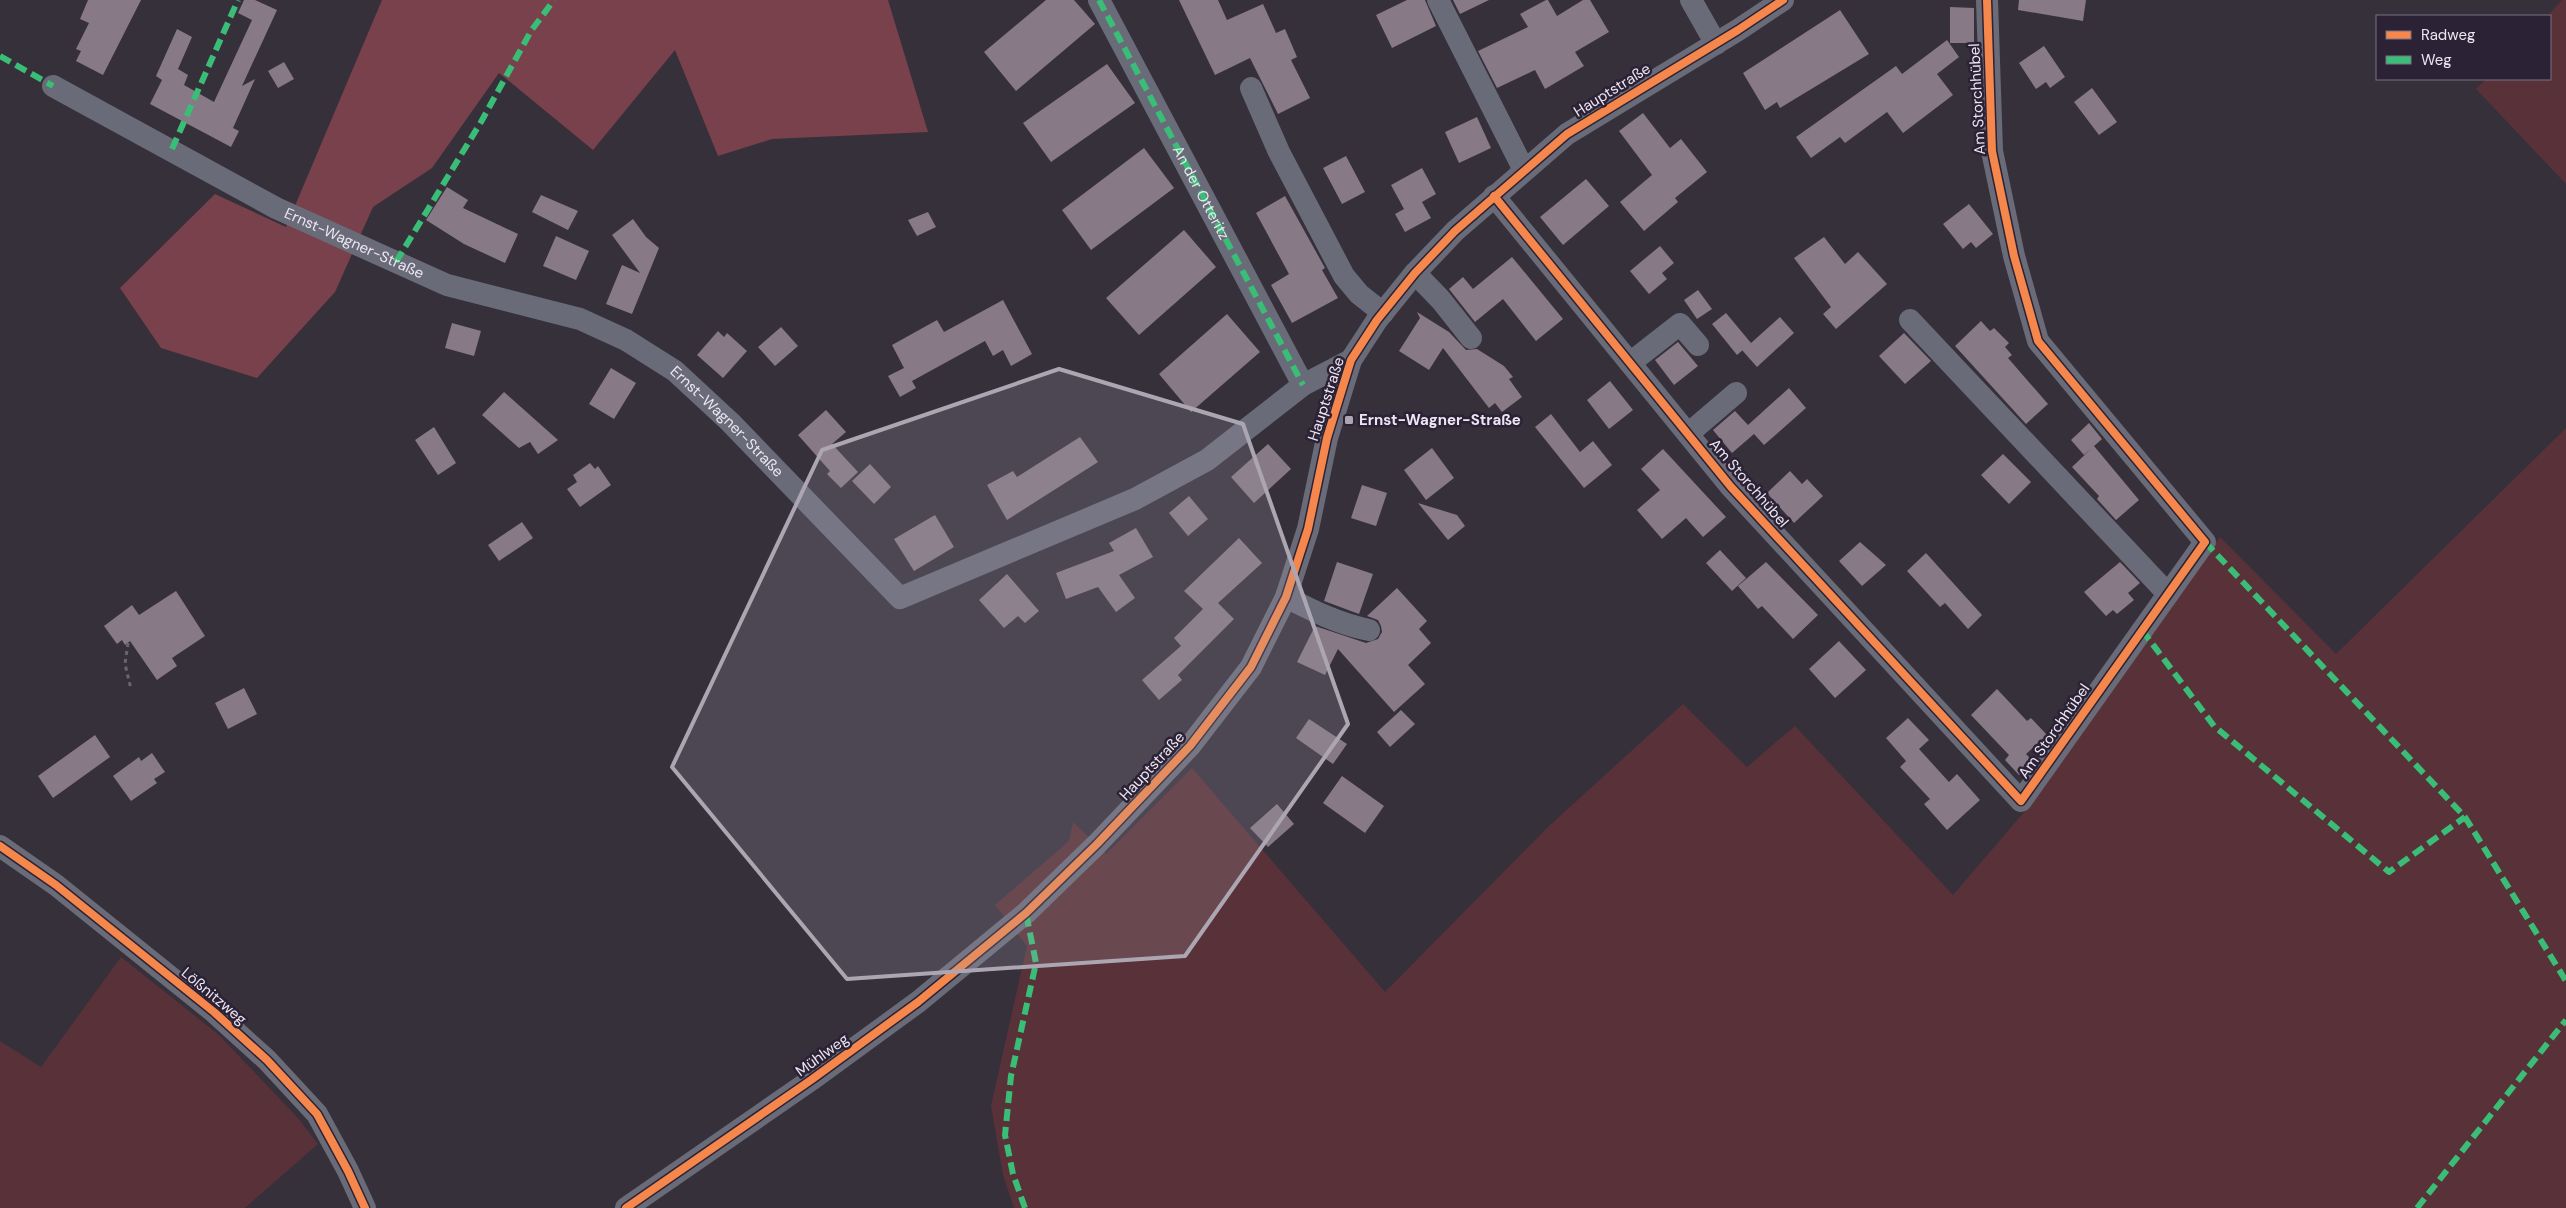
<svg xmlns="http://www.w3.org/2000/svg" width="2566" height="1208" font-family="'DM Sans',sans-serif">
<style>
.green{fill:#593138}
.forest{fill:#78414b}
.building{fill:#877985}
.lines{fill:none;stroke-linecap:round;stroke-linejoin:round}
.path{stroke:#686671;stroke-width:3;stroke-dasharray:4 4;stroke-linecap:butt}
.minor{stroke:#6a6b78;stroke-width:22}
.quiet{stroke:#3abd76;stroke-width:6;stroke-dasharray:12 6;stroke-linecap:butt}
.cycleway-casing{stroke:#2c2235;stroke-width:11}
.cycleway{stroke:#f5874c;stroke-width:8}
.marked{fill:#aca6b3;fill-opacity:0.2;stroke:#aca6b3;stroke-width:4;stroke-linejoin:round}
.poi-dot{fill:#aca6b3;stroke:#2c2235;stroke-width:2}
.labels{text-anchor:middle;stroke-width:5;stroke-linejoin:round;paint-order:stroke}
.street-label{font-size:15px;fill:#ece6f3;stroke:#2c2235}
.poi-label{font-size:15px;font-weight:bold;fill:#ece6f3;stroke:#2c2235;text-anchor:start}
</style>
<rect width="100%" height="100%" fill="#36303b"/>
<path class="green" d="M2562,0H2566V184L2476,89L2486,79H2550V16H2547Z
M2566,428V1208H1014L1003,1175L991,1106L1027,946L995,905L1069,841L1073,822L1106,854L1192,768L1385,992L1549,826L1683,704L1747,767L1795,726L1953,895L2031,804L2220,537L2336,654Z
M121,957L219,1035L298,1118L318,1144L245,1208H0V1041L41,1067Z"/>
<path class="forest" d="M382,0H888L928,132L772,139L718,156L675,50L593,150L499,73L432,168L373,207L335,292L257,378L161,348L120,288L215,194L286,227Z"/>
<path class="building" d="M88,0H141L103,75L76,61L81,51L76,49L89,23L80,19Z
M244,0H255L277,10L242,86L255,79L233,128L239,131L231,147L150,104L162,80L156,76L177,29L192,37L178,69L188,75L184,85L214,102L252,20L238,13Z
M1046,0H1074L1095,24L1016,91L984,52Z
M1179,0H1218L1227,20L1263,4L1276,33L1285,29L1297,57L1291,60L1310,98L1278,114L1250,58L1215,75Z
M1407,0H1425L1436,26L1392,48L1376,15Z
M1453,0H1489L1460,14Z
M1546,0H1548L1557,16L1583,0H1590L1609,32L1575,52L1584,66L1545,89L1535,70L1497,88L1478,51L1528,27L1520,14Z
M2019,0H2086L2083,21L2018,10Z
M1950,7L1974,8V43H1950Z
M1840,10L1869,54L1780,108L1777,102L1765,110L1743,73Z
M1947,40L1959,57L1937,74L1953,95L1903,133L1887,112L1845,143L1840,137L1811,158L1796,137L1896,66L1902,74Z
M2044,46L2065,77L2050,88L2046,82L2036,89L2019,63Z
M284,62L294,79L278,88L268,71Z
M1107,64L1135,103L1051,162L1023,123Z
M2092,88L2117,122L2099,135L2074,102Z
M1643,113L1670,148L1681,139L1707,172L1675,198L1678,202L1644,231L1620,202L1652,175L1619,131Z
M1477,117L1491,148L1459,163L1445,132Z
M1144,148L1174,188L1091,250L1062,210Z
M1346,156L1365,192L1342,204L1323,168Z
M1422,168L1436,194L1422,202L1431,218L1405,232L1395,214L1404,209L1391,185Z
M1586,179L1609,206L1563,245L1540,217Z
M447,187L468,200L463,208L518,234L505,263L464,244L426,220Z
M541,195L578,211L568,230L532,212Z
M1285,196L1325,268L1322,270L1338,298L1292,323L1271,285L1289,274L1256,213Z
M1969,204L1993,234L1976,248L1971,242L1963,249L1943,224Z
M928,212L936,227L917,236L908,220Z
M633,219L646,237L659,248L632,314L606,304L622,265L640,273L612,235Z
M1184,230L1216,267L1139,335L1106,298Z
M556,236L589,251L576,280L543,266Z
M1824,237L1845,264L1858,252L1887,284L1836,329L1823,314L1831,307L1794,258Z
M1660,246L1674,263L1662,273L1667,279L1649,294L1630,271Z
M1512,257L1563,319L1536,341L1503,299L1475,322L1449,289L1463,277L1473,289Z
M1698,290L1712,309L1697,319L1684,300Z
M1003,300L1032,354L1011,366L1003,350L993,356L985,341L912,381L905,369L916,388L900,397L888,376L904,368L892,345L937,320L944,332Z
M1417,312L1449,332L1466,350L1477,349L1504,366L1513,377L1509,379L1522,397L1502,412L1495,403L1489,408L1443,348L1429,370L1399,351L1420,318Z
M1726,313L1751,343L1780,317L1794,333L1757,367L1742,350L1751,343L1737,355L1712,324Z
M1227,314L1260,352L1191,412L1159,374Z
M1981,321L1990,331L1994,328L2009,343L2005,347L2012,355L2008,358L2048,404L2026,424L1955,346Z
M452,323L481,331L474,356L445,348Z
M781,327L798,346L775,366L758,347Z
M718,331L724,337L727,333L747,351L723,378L697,355Z
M1904,333L1931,361L1905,384L1879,356Z
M1678,342L1698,366L1674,385L1655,360Z
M611,368L636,383L614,419L589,404Z
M1610,381L1633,410L1609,429L1587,400Z
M1789,388L1806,408L1764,445L1754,434L1732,453L1713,430L1735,411L1748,425Z
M504,392L558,440L538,454L530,442L519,448L482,415Z
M826,410L846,432L832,444L858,472L841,488L827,474L830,471L798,435Z
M1551,414L1580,452L1593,441L1612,465L1584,488L1535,427Z
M2089,423L2102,439L2084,455L2071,440Z
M434,427L456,463L438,475L415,440Z
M1080,437L1098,462L1007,520L987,485L1013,471L1017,477Z
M1268,444L1291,469L1254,503L1231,477Z
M2094,446L2139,500L2116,520L2097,499L2099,496L2072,467Z
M1432,448L1454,478L1426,500L1404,470Z
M1663,449L1726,517L1703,537L1686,518L1662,539L1637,510L1660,490L1641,469Z
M2003,454L2031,482L2009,504L1981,475Z
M590,463L595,469L598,466L611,485L580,507L567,489L577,482L573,475Z
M870,464L891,487L874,504L852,481Z
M1790,471L1802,484L1807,479L1823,496L1794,523L1767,493Z
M1362,485L1387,493L1376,526L1351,518Z
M1189,496L1208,519L1188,536L1169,513Z
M1418,503L1457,515L1465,526L1448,540Z
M935,515L954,547L914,571L894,539Z
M522,522L533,538L499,561L488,545Z
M1136,528L1153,557L1119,575L1135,598L1116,612L1098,587L1066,599L1056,573L1114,551L1109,543Z
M1239,538L1262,563L1218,603L1234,619L1178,675L1182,680L1159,700L1142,680L1181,646L1174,638L1203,609L1184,591Z
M1860,542L1886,565L1862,586L1839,561Z
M1720,550L1746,578L1732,591L1706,563Z
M1926,553L1982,615L1968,629L1945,603L1940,607L1907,571Z
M1337,562L1373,574L1359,614L1324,601Z
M1766,562L1818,615L1793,639L1762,606L1758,609L1738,586Z
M2120,562L2140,583L2128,593L2134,600L2117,614L2113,610L2106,616L2084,592Z
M1007,574L1039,611L1025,623L1018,616L1004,628L979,600Z
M1397,588L1427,621L1419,629L1431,643L1408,665L1425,684L1394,712L1338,649L1325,675L1297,662L1315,626L1366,643L1378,639L1382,632L1381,626L1378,620L1367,616Z
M176,591L205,636L172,658L177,666L157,680L130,641L125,645L122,640L117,644L104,626L132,605L139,615Z
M1839,641L1866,670L1835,698L1809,669Z
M244,688L257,714L228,729L215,703Z
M1997,689L2027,721L2031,718L2047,735L2026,754L2033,761L2019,775L2005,760L2009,755L1971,715Z
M1401,710L1415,724L1390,747L1377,732Z
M1908,718L1929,740L1919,749L1949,782L1957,774L1980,800L1947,830L1924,804L1930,799L1900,767L1906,761L1886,738Z
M1309,719L1347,744L1333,764L1296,738Z
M95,735L110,757L53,798L38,776Z
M152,753L165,772L154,779L157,783L131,801L113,776L139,757L141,761Z
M1342,776L1384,806L1365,833L1323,803Z
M1277,804L1294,824L1268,847L1250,828Z"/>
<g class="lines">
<path class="path" d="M128,643L125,664L131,689"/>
<g class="minor">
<path id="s1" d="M1099,0L1303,385"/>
<path d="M1438,0L1524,170"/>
<path d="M1691,0L1716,44"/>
<path id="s2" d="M53,86L276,208L447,285L580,319L626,340L675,371L730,422L900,598L1135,499L1207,460L1303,385L1351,360"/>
<path d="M1251,88L1279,152L1344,276L1359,294L1383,313"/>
<path d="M1494,196L1731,487L2021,801L2205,542L2038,341L2014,256L1992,151L1987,0"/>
<path d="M1415,273L1441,300L1471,338"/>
<path d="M1910,320L2168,594"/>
<path d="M1630,363L1680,324L1698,345"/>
<path d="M1688,434L1736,393"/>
<path d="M1286,597C1313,611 1339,624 1369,630"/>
<path d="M0,846L56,885L214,1012L267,1060L317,1114L348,1171L365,1208"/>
<path d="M626,1208L811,1080L918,1002L1026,913L1097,844L1190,746L1251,667L1286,597L1308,529L1327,438L1351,360L1377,320L1415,273L1455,231L1567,134L1738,30L1783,0"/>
</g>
<path class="quiet" d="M1099,0L1303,385
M0,56L53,86
M172,149L238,0
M396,262L481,122L531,31L554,0
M2205,542L2465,817L2566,981
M2142,630L2214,726L2389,872L2465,817
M1025,1208L1013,1174L1005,1135L1011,1076L1036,963L1026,913
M2417,1208L2566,1020"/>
<defs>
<path id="cycleway" d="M1494,196L1731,487L2021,801L2205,542L2038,341L2014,256L1992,151L1987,0
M0,846L56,885L214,1012L267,1060L317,1114L348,1171L365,1208
M626,1208L811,1080L918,1002L1026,913L1097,844L1190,746L1251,667L1286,597L1308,529L1327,438L1351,360L1377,320L1415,273L1455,231L1567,134L1738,30L1783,0"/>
</defs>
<use href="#cycleway" class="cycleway-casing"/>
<use href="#cycleway" class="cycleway"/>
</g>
<path class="marked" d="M1059,369L1243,424L1348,724L1185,956L847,979L672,767L822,450Z"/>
<rect class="poi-dot" x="1344" y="415" width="10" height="10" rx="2.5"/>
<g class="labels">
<g class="street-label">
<text transform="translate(1612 90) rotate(-32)" y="5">Hauptstraße</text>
<text transform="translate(1977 99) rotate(-93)" y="5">Am Storchhübel</text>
<text dy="5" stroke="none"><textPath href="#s1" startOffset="218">An der Otteritz</textPath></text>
<text dy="5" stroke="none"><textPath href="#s2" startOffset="340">Ernst-Wagner-Straße</textPath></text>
<text transform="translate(1326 399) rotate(-72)" y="5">Hauptstraße</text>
<text dy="5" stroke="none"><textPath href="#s2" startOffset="760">Ernst-Wagner-Straße</textPath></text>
<text transform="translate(1749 483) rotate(49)" y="5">Am Storchhübel</text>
<text transform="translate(2054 731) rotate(-55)" y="5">Am Storchhübel</text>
<text transform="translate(1152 766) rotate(-47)" y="5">Hauptstraße</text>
<text transform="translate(214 996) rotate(40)" y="5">Lößnitzweg</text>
<text transform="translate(822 1055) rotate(-36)" y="5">Mühlweg</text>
</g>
<g class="poi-label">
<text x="1359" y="425">Ernst-Wagner-Straße</text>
</g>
</g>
<rect x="2376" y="15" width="175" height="65" fill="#2c2235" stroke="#797081"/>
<rect x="2386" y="31" width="25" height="8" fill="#f5874c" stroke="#797081"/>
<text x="2421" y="40" font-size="15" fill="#ece6f3">Radweg</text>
<rect x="2386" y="56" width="25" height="8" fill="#3abd76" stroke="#797081"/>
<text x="2421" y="65" font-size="15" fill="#ece6f3">Weg</text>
</svg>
